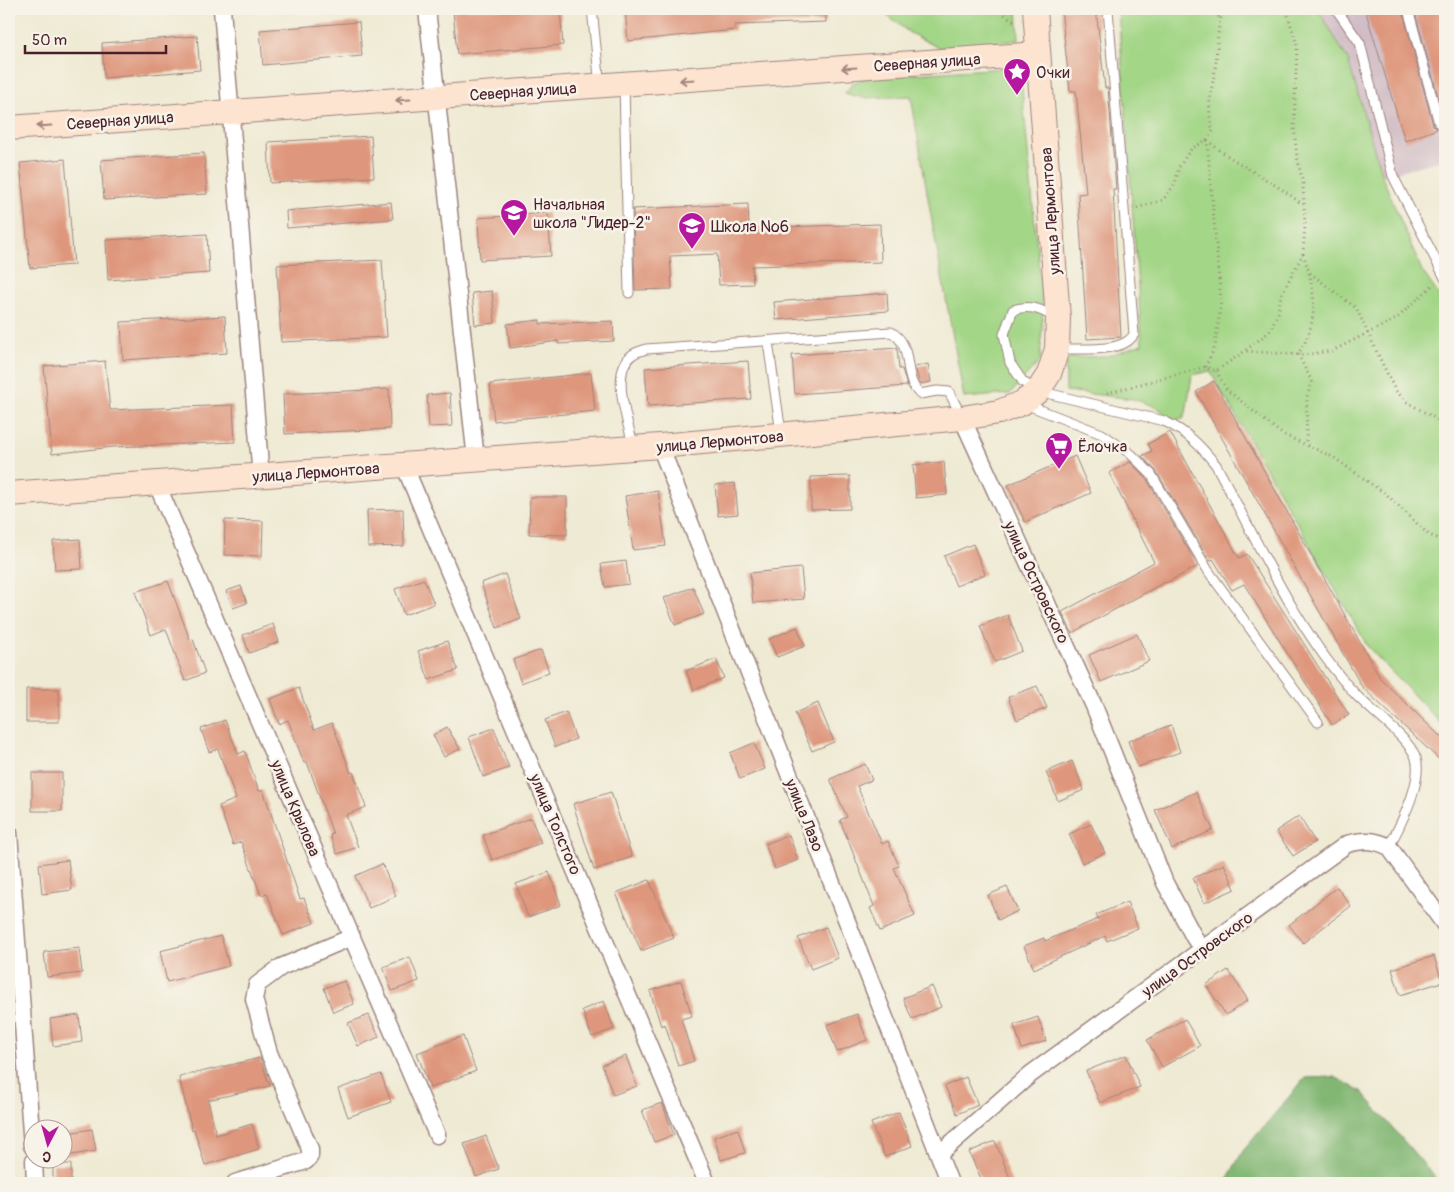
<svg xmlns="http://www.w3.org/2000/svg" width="1454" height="1192" font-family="Pangolin,sans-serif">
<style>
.industrial{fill:#d2bdc6}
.green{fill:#a3d686;stroke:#767a58}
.forest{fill:#82b773;stroke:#666b4f}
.building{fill:#de967b}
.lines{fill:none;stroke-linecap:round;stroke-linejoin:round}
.lane-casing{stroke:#9c847f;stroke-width:11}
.street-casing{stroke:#9c847f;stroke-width:19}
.secondary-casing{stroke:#9c847f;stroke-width:26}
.path{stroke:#9c847f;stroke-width:3;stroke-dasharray:1 4;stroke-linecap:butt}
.lane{stroke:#fff;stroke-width:9}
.street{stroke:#fff;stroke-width:16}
.secondary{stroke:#fde4d0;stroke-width:24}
.oneway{stroke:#a4827e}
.labels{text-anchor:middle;stroke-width:5;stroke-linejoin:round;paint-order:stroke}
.street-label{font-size:16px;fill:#4a1f2b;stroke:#f7f3e8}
.poi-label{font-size:16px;fill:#4a1f2b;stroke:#f7f3e8;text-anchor:start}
</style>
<rect width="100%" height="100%" fill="#f7f3e8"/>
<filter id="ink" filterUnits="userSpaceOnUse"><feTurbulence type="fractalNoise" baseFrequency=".02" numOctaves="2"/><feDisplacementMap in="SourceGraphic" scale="10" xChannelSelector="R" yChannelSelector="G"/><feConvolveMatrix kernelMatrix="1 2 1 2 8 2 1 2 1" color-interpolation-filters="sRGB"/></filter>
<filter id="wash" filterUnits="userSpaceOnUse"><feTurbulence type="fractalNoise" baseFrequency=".0096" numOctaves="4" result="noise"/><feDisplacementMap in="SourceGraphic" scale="20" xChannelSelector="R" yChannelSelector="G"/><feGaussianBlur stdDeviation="1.12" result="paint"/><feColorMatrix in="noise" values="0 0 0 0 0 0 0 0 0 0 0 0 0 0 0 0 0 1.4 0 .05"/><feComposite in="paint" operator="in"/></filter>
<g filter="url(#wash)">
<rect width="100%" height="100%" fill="#efead3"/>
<path class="industrial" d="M1319,9H1445V159L1382,176L1348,60Z"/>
<path class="green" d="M878,9H1017L1019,40L939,48L910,33Z
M1118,9H1318L1348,60L1382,176L1422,271L1445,304V728L1368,647L1210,371L1192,375L1186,413L1183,419L1172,420L1157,407L1133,399L1066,391V358L1107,356L1142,344Z
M1020,67L1043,311L1040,361L1010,394L964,398L931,216L911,96L863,98L845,93L853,83L867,77Z"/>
<path class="forest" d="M1335,1077L1362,1092L1440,1183H1225L1243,1151L1305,1078Z
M551,1181L552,1183H447Z"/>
<g id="blocks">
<path class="building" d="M467,9H560L563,45L457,54L453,10Z
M625,9H826V22L735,25V30L628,41Z
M1061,9H1096L1105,88H1108L1116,189H1113L1121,337L1087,339L1078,194L1086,193L1076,91H1070Z
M1365,9H1402L1433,125L1437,129L1405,141Z
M1414,9H1445V126L1444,127L1445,121Z
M359,22L362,56L263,65L260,30Z
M197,36L200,70L104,78L102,43Z
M371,136L374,177L270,183L268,142Z
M204,153L207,194L104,200L101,160Z
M65,159L74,265L30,268L20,163Z
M391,202L393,219L287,228L286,211Z
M748,204L749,228L880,224L881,262L752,266L753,284L719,285L717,254L670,256L672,289L635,290L633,209Z
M548,213L551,256L480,260L478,218Z
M207,234L209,273L108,280L106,240Z
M382,260L387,337L281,342L277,265Z
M492,291L495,323L475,325L472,293Z
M887,293L888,311L776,320L774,302Z
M225,316L227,353L123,360L121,322Z
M540,320V324L613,321L614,341L558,344V341L510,348L507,324Z
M897,348L899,369H902L907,386L795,394L792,355Z
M105,361L110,410L233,405L235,442L113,447L52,454L44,366Z
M748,361L751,399L648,406L645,368Z
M928,364L931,382L920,384L915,367Z
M591,373L595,411L494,421L490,384Z
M1214,381L1380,678L1445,741V765L1362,687L1196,392Z
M389,389L390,429L285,434L283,394Z
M450,393L452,426L429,427L427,395Z
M1170,432L1239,558L1247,554L1349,715L1332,725L1244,584L1232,590L1213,559L1210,561L1156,471L1142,456L1152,451L1148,444Z
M1075,456L1091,493L1025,522L1008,485Z
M944,462L947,495L916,498L913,465Z
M1130,462L1146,478L1198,566L1166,583L1165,582L1072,633L1062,612L1154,562L1109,473Z
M850,476V509L811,510V477Z
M735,483L738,514L718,516L715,485Z
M658,491L666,546L633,550L625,496Z
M530,497H567V535L529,534Z
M403,509L404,546L368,547L367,510Z
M225,520L263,521L262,556L224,555Z
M80,539L82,569L55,570L53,541Z
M973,544L985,574L956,586L944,556Z
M626,561L629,584L605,587L601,564Z
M801,568L804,599L753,603L750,573Z
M505,574L521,619L497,628L481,583Z
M424,579L434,604L404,615L395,589Z
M168,581L190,640L193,639L205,673L185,681L166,629L151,635L135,592Z
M241,586L247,603L233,608L226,591Z
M693,587L704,614L675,625L664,598Z
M1008,615L1022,651L995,662L980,626Z
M273,624L279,642L249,653L243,635Z
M797,627L805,646L777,657L769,639Z
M1137,634L1149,661L1101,682L1089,655Z
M447,641L458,670L429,680L418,651Z
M541,650L549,672L521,683L513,660Z
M716,659L724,678L694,690L686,671Z
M1037,686L1047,708L1017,720L1008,697Z
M299,688L314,730L332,723L351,773L353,772L366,807L346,815L358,847L337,854L330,835L333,834L307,762L304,763L288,720L279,724L270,699Z
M26,689H59V722H26Z
M818,703L834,742L812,751L795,713Z
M566,712L576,739L555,747L545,720Z
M225,720L238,754L245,751L259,791L263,790L300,899L304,898L314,923L283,935L267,893L261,895L241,842L233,845L219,806L236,799L218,749L209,752L201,729Z
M1171,725L1180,752L1138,767L1128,741Z
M447,727L460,749L444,757L433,735Z
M494,728L509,768L483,777L469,737Z
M754,743L765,769L740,779L730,753Z
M1072,761L1084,790L1058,801L1046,772Z
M865,764L872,780L857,786L882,844L888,841L899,866L894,868L915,916L880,931L870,908L874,906L840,820L847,817L830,779Z
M32,773H62V811H32Z
M611,792L632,857L594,870L573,804Z
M1196,792L1213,830L1172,849L1155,810Z
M1299,816L1315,842L1293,856L1276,831Z
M531,818L541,843L492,860L483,835Z
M1091,824L1105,853L1082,863L1069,834Z
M789,835L798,860L775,869L765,844Z
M68,860L72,890L42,894L39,864Z
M382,864L396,896L369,908L355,876Z
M1224,864L1235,889L1204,903L1193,878Z
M549,872L561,905L528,917L516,884Z
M649,880L674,938L641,951L616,893Z
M1007,887L1018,911L998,920L988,895Z
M1337,887L1351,906L1303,943L1289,925Z
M1127,902L1138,928L1107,941L1105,936L1034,969L1024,946L1044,938L1045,941L1098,919L1096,915Z
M826,927L838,958L811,969L798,938Z
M221,936L229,966L167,982L160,951Z
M79,948L82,973L47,977L44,952Z
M1434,956L1442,982L1400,995L1392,969Z
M410,957L419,981L392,991L383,967Z
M1228,970L1248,1000L1226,1015L1206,985Z
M345,981L354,1004L333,1012L324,988Z
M681,981L692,1016L681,1019L694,1061L678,1066L665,1024L661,1026L650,991Z
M932,986L941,1007L912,1019L903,998Z
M604,1001L614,1029L592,1037L582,1010Z
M857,1014L867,1040L837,1052L827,1025Z
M79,1015L82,1042L53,1046L50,1019Z
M369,1015L379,1037L358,1046L348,1023Z
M1038,1017L1046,1041L1022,1049L1014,1025Z
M1185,1019L1200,1046L1162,1067L1147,1040Z
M463,1036L476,1071L430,1088L417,1053Z
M1126,1055L1140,1087L1100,1103L1086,1071Z
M626,1056L637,1086L613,1095L602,1065Z
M260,1058L270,1086L208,1100L216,1135L252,1124L259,1149L205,1165L194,1129L192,1130L179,1077Z
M381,1074L391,1102L348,1117L338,1089Z
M966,1077L978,1105L957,1114L945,1086Z
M662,1103L674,1135L654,1142L642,1110Z
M899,1112L912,1146L885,1157L871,1123Z
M92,1129L96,1151L66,1156L62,1134Z
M738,1129L745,1153L721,1160L714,1137Z
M486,1136L499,1169L476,1177L464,1144Z
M995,1141L1012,1183H983L969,1152Z
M53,1164H71V1183H53Z"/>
</g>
</g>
<g filter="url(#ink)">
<use href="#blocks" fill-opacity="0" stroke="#9c847f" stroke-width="1"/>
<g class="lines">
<defs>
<path id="lane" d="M592,9L600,86
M1336,9L1360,43L1393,176L1445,278
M1408,9L1439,123
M624,84L629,293
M1055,317C1039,309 1030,304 1013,310L1004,334L1010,363L1023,382L1038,391L1164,421C1187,432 1200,445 1216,465C1258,542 1296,630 1356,695C1371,711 1410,739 1416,758C1423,783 1400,825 1389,847
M768,342L781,433
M1057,349C1077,348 1124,354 1134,334L1108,9
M1025,404L1102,434L1131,454L1151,474L1209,572L1318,722
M634,448C629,426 609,372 632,355C635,352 642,351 646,349L891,332C915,345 901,377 920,394L937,391L949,392L962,417"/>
<path id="street" d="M222,9L261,477
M427,9L476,460
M962,418L1094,706L1165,883L1195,939
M660,446L950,1183
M404,465L707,1183
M156,482L437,1135
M9,833L32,1146
M939,1154L1031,1074L1347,844C1362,840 1374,839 1389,847L1445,925
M34,1160L35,1183
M235,1183L306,1161L310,1156V1149L269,1053L254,999L257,985L281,967L352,937"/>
<path id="secondary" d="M9,128L1038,54
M9,494L660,446L962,418L999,412L1022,403L1038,391L1049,374L1057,349L1058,318L1035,9"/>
</defs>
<use href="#lane" class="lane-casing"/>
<use href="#street" class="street-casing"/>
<use href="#secondary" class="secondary-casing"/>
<path class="path" d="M996,9L1014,21
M1211,9L1220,18
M1137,208L1163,200L1175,184L1179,167L1191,149L1207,140C1236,165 1272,180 1302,204
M1303,254C1316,289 1320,322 1298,354L1312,382L1307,397L1306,445
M1310,273L1356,308L1395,390L1407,402L1445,424
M1246,350L1269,332L1278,313L1281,295L1303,254L1305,226L1303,184L1297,157L1294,127L1297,45L1286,9
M1205,367L1215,347L1221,301L1207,140L1213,131C1206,106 1211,94 1215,70C1218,47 1216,32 1223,9
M1216,371L1227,390L1282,434L1333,457L1387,495L1429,535L1445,541
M1107,393L1205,367L1216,371L1245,351L1303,355L1332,351L1396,319L1434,284"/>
<use href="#lane" class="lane"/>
<use href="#street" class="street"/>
<use href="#secondary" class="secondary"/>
</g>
<defs><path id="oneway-shaft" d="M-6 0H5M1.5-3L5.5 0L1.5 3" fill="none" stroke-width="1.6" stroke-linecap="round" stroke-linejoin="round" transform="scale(1.25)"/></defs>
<g class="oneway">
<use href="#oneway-shaft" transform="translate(849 68) rotate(176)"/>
<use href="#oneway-shaft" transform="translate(687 80) rotate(176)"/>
<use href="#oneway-shaft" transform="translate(403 100) rotate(176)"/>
<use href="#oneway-shaft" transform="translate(44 126) rotate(176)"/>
</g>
</g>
<defs>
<symbol id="sight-pin" viewBox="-11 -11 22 30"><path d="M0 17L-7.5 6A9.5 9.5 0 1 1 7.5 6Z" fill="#b5179e" stroke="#f7f3e8"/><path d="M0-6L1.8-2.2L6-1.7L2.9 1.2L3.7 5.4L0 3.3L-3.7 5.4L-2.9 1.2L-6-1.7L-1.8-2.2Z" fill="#fff"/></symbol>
<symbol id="school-pin" viewBox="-11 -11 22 30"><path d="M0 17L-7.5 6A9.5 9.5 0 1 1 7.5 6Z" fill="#b5179e" stroke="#f7f3e8"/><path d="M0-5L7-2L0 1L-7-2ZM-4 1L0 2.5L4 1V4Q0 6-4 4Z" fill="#fff"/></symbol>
<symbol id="supermarket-pin" viewBox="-11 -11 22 30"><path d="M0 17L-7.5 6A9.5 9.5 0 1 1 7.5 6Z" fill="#b5179e" stroke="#f7f3e8"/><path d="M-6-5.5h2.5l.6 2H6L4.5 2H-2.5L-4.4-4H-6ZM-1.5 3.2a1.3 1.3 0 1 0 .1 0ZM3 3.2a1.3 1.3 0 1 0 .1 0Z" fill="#fff"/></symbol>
</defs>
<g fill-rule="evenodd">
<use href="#sight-pin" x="1001" y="56" width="32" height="43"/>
<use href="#school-pin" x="498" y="197" width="32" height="43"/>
<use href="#school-pin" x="676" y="210" width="32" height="43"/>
<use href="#supermarket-pin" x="1043" y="430" width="32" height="43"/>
</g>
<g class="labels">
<g class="street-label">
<text transform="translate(927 62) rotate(-4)" y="6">Северная улица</text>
<text transform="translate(523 91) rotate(-4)" y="6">Северная улица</text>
<text transform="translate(120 120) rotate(-4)" y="6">Северная улица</text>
<text transform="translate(1050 211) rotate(-94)" y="6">улица Лермонтова</text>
<text transform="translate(720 441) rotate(-5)" y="6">улица Лермонтова</text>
<text transform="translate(316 472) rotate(-4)" y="6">улица Лермонтова</text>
<text transform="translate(1037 582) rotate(65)" y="6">улица Островского</text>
<text transform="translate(296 808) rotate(67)" y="6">улица Крылова</text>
<text transform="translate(805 815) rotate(68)" y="6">улица Лазо</text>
<text transform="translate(556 824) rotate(67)" y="6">улица Толстого</text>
<text transform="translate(1197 954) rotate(-36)" y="6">улица Островского</text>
</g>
<g class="poi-label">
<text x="1036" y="78">Очки</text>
<text x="533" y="210">Начальная<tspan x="533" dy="18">школа "Лидер-2"</tspan></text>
<text x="711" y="232">Школа №6</text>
<text x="1078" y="452">Ёлочка</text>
</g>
</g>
<rect width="1454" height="1192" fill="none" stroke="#f7f3e8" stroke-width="30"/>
<g transform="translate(48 1144) rotate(186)"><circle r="24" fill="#f7f3e8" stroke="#b29e9c"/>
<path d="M0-4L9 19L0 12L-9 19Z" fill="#b5179e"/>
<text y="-8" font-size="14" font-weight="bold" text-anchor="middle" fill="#4a1f2b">С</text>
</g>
<path d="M25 45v8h141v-8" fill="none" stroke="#4a1f2b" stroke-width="2.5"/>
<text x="32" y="45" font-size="15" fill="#4a1f2b" stroke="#f7f3e8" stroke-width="4" paint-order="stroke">50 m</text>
</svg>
